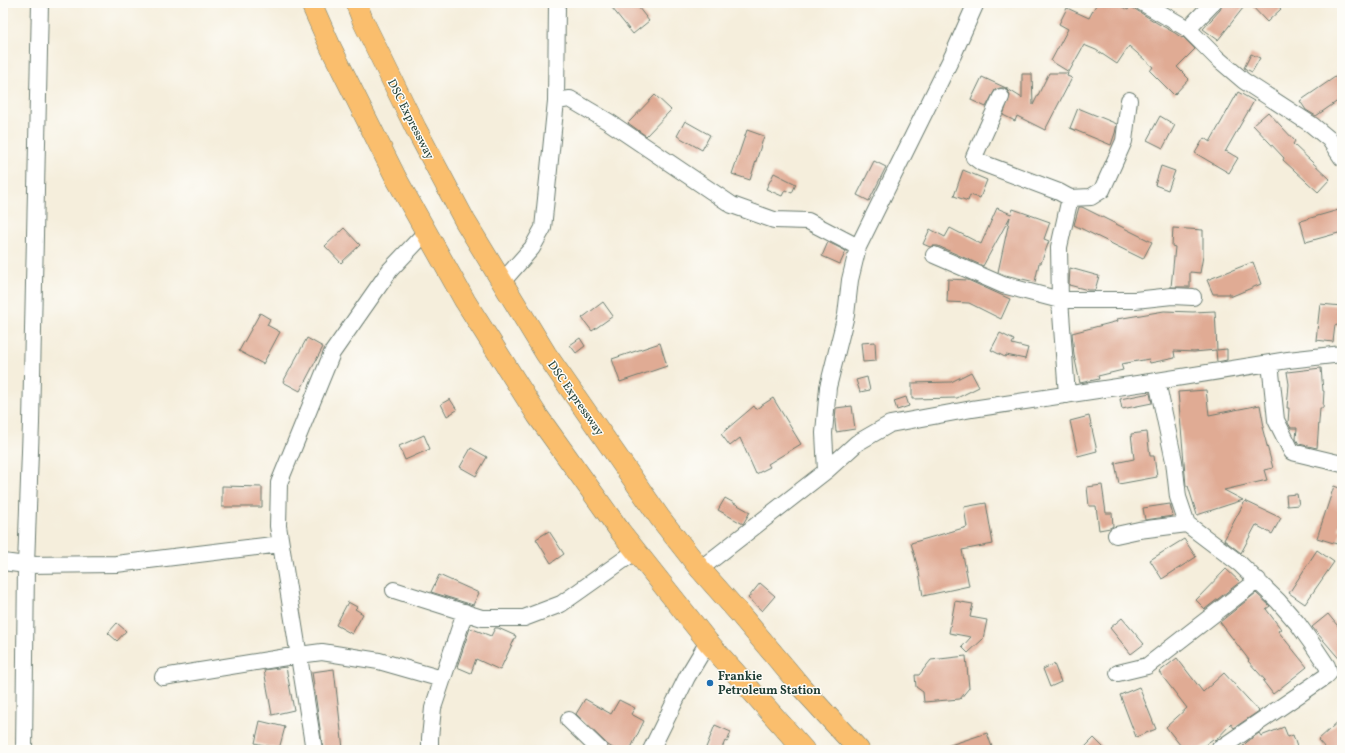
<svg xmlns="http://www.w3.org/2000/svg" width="1345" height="753" font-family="Vollkorn,serif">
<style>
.building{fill:#e0ab94}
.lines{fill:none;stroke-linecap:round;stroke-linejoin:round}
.minor-casing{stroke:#6a7b6f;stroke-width:18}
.major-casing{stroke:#6a7b6f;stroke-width:22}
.minor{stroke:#fff;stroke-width:16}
.major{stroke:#fabe6d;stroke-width:21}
.poi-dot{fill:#1f6fb2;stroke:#fdfcf7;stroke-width:1.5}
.labels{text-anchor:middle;stroke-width:3;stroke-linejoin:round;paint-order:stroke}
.street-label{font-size:12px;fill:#1f3d34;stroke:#fdfcf7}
.poi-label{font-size:12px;font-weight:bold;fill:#1f3d34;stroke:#fdfcf7;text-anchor:start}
</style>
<rect width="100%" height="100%" fill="#fdfcf7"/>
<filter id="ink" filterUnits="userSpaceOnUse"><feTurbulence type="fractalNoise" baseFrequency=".025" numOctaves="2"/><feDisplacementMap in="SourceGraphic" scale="8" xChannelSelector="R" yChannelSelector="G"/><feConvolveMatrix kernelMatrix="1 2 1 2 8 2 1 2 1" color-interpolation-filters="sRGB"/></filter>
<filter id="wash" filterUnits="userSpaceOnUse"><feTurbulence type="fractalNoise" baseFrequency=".012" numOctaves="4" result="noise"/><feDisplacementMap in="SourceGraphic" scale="16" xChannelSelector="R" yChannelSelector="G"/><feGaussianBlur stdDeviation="0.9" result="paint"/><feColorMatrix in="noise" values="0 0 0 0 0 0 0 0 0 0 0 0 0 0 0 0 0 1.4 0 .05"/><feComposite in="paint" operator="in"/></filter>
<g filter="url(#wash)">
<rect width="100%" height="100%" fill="#f5eedc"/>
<g id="blocks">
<path class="building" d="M608,3H635L649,21L633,34Z
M1097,3H1115L1128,10L1130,6L1157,23L1175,33L1182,38L1183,37L1195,49L1177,67L1189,79L1174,95L1150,71L1153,67L1129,46L1117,64L1096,50L1084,45L1069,72L1051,61L1068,29L1059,24L1067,8L1089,18Z
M1223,3H1247L1218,40L1203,29L1220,10Z
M1249,3H1275L1281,9L1267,22Z
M1251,54L1260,58L1252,72L1244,68Z
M1049,73H1068L1067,76L1072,78L1045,130L1017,116L1015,121L1003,115L1010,96L1008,91L1005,88H1000L995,90L986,107L971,100L982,77L1006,88L1022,98V74H1032L1033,105Z
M1338,75L1342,80V98L1316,116L1306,110L1300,101Z
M1238,92L1254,101L1225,152L1226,151L1238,158L1229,173L1195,153L1204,138L1210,142Z
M655,95L671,110L646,136L628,123Z
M1078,108L1117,124L1115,133L1111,145L1070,128Z
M1268,112L1295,141L1293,144L1330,179L1318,192L1283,160L1284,158L1253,125Z
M1160,116L1175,125L1163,148L1147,140Z
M685,121L710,135L702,150L677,136Z
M747,130L764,136L750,180L732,174Z
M874,161L886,167L869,201L857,195Z
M1161,166L1175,171L1168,190L1155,185Z
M963,170L987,180L980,198L970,195L968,201L954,196Z
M774,173L796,184L792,193L785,190L782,196L766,189Z
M1079,207H1082L1152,242L1143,259L1074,225Z
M997,208L1011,214L1013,209L1050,222L1044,239L1049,241L1041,263H1039L1035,282L1005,275L998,272L1010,217L983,266L938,246H933L930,247L923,244L930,229L945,237L950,228L981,244Z
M1342,209V232L1306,242L1300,221Z
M344,228L360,245L341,263L325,246Z
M1173,228L1203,230V256L1200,273L1190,272V287H1171L1175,247L1172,246Z
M828,242L846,251L840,264L822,256Z
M1253,262L1261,284L1230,297V294H1213L1207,280Z
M1070,268L1099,276L1095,290H1088L1069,285Z
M948,279L968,280L1010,299L1001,319L969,303L947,302Z
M603,302L613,316L592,331L582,318Z
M1320,304L1342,306V326L1335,325L1333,342L1316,340Z
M1164,311L1193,312L1215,311L1217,350L1227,349V360L1217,362L1216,350L1194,352L1174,351L1175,358L1150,363L1149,359L1121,364L1123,370L1098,376L1099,379L1080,383L1074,355L1072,333L1118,321L1117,319Z
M260,313L270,319L267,325L280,332L263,364L239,351Z
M1000,333L1014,340L1012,344L1028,348L1025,359L1006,355L1005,357L991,350Z
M307,338L323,347L300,391L283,382Z
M580,338L585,346L576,353L570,345Z
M875,342L876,361L863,362L861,343Z
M660,343L667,366L620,382L612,359Z
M1321,368L1323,391H1324L1323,408H1320L1317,448L1299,444L1296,439L1297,428H1291L1288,423L1289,408H1287L1289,384L1287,372Z
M971,372L979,387L957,398L912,399V383L951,382Z
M867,377L870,390L860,392L856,380Z
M1206,390L1209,415L1260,405L1264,427H1262L1273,468L1264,470L1267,480L1224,490L1243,500L1197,515L1188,486H1186L1178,392Z
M1150,393L1152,403L1122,409L1120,399Z
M906,397L909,406L897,410L894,401Z
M773,398L801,444L768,464L770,467L756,474L740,438L730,446L721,434L754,406L756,409Z
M450,399L457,410L447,416L441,404Z
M852,406L855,429L836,432L835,421L836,408Z
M1089,416L1097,451L1078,456L1070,421Z
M1147,432L1150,456H1154L1157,477L1119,484L1115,463L1134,459L1131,434Z
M424,435L430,449L405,460L399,446Z
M471,448L487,457L476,476L460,467Z
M1102,485L1106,513H1112L1113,526L1110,528L1099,530L1096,506H1089L1087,487Z
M222,486L262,487V507H222Z
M1334,486L1342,489V517L1338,529L1342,530L1337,544L1317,538Z
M1297,494L1299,505L1287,506L1286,495Z
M725,498L750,512L743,524L718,510Z
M1245,501L1281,518L1272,534L1256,525L1241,553L1224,540Z
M986,503L993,544L962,550L969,586L923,596L919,572L911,543L967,527L964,507Z
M1170,504L1173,516L1145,520L1143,508Z
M549,531L564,554L551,563L536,539Z
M1184,539L1196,557L1162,579L1150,560Z
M1317,550L1334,562L1305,604L1289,593Z
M1226,569L1240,582L1205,609L1196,600Z
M439,575L479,593L473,605L431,592Z
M760,583L775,596L762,611L748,598Z
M1256,593L1270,606L1266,609L1281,629L1278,631L1307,667L1273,694L1263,681L1265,680L1248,661L1249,660L1220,622Z
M955,601L973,604L970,617L987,620L983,639L968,653L962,647L971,637L949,633Z
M348,602L357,607L355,609L363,614L352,634L336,625Z
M1328,614L1342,631V662L1312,627Z
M1122,618L1144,644L1131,654L1110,628Z
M117,623L126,631L117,641L108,633Z
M470,628L491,636L495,628H498L516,636L500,670L476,659L471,673L457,667Z
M966,656L969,688L960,699L924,702L923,692L916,687L915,675H919L931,660Z
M1177,658L1203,692L1224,673L1259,711L1234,728L1231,724L1215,741L1213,739L1198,750H1184L1166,727L1187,708L1159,672Z
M1054,664L1061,682L1050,687L1043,669Z
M286,667L294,710L272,715L264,670Z
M334,669L343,749L323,750L312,672Z
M1139,687L1156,729L1136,737L1120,695Z
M585,699L611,714L619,700L635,708L631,714L644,721L630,750H616L608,745L576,714Z
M1342,718V745L1337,750H1327L1318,740Z
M260,721L285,727L279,749L255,743Z
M715,725L731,732L727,742L725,741L721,750H705Z
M1284,727L1288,737L1293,735L1298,750H1239L1247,742L1259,733L1261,736Z
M987,733L993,750H941V748Z
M1094,738L1106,750H1082Z"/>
</g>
</g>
<g filter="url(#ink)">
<use href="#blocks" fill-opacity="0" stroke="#6a7b6f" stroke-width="1"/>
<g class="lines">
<defs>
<path id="minor" d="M1143,3L1188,29L1217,58L1244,81L1312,125L1329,139L1342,158
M1188,29L1213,3
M1001,97L974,157L982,163L1059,192L1070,198L1091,197L1102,190L1124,141L1129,100
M556,101L570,99L609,122L732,205L774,220L808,221L858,247
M934,255L1003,285L1060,300H1135L1172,296L1193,297
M502,282L532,248L543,228L556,101L557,3
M1270,363L1276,420L1292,452L1342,464
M1157,381L1174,461L1178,497L1187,524L1240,564L1278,601L1298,624L1313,645L1327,666L1329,673L1325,677L1218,750
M1067,395L1060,300L1059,247L1070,198
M826,471L824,433L828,387L846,315L850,280L858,247L953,55L976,3
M1116,535L1139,530L1187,524
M3,562L26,565L116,564L281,544
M700,569L826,471L857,443L890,424L972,409L1157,381L1288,360L1342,354
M394,590L482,618H524L561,604L636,551
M1118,673L1147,666L1258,580
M163,677L299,655L322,652L379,661L442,679
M569,720L600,750
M24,750L26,565L31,423L40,3
M314,750L278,526L279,483L332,353L390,270L426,232
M430,750V738L433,708L465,612
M651,750L687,677L708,642"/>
<path id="major" d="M311,3L331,48L396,178L465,301L537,415L620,531L708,642L804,750
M356,3L363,21L416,129L465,221L546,354L660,518L700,569L739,613L802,688L859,750"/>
</defs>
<use href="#minor" class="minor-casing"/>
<use href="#major" class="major-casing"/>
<use href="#minor" class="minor"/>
<use href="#major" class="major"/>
</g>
</g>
<circle class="poi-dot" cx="710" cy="683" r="4"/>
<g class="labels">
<g class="street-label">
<text transform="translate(411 119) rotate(63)" y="4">DSC Expressway</text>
<text transform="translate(576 398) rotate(55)" y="4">DSC Expressway</text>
</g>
<g class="poi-label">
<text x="718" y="680">Frankie<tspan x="718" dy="14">Petroleum Station</tspan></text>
</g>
</g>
<rect width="1345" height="753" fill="none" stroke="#fdfcf7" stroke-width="16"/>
</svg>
